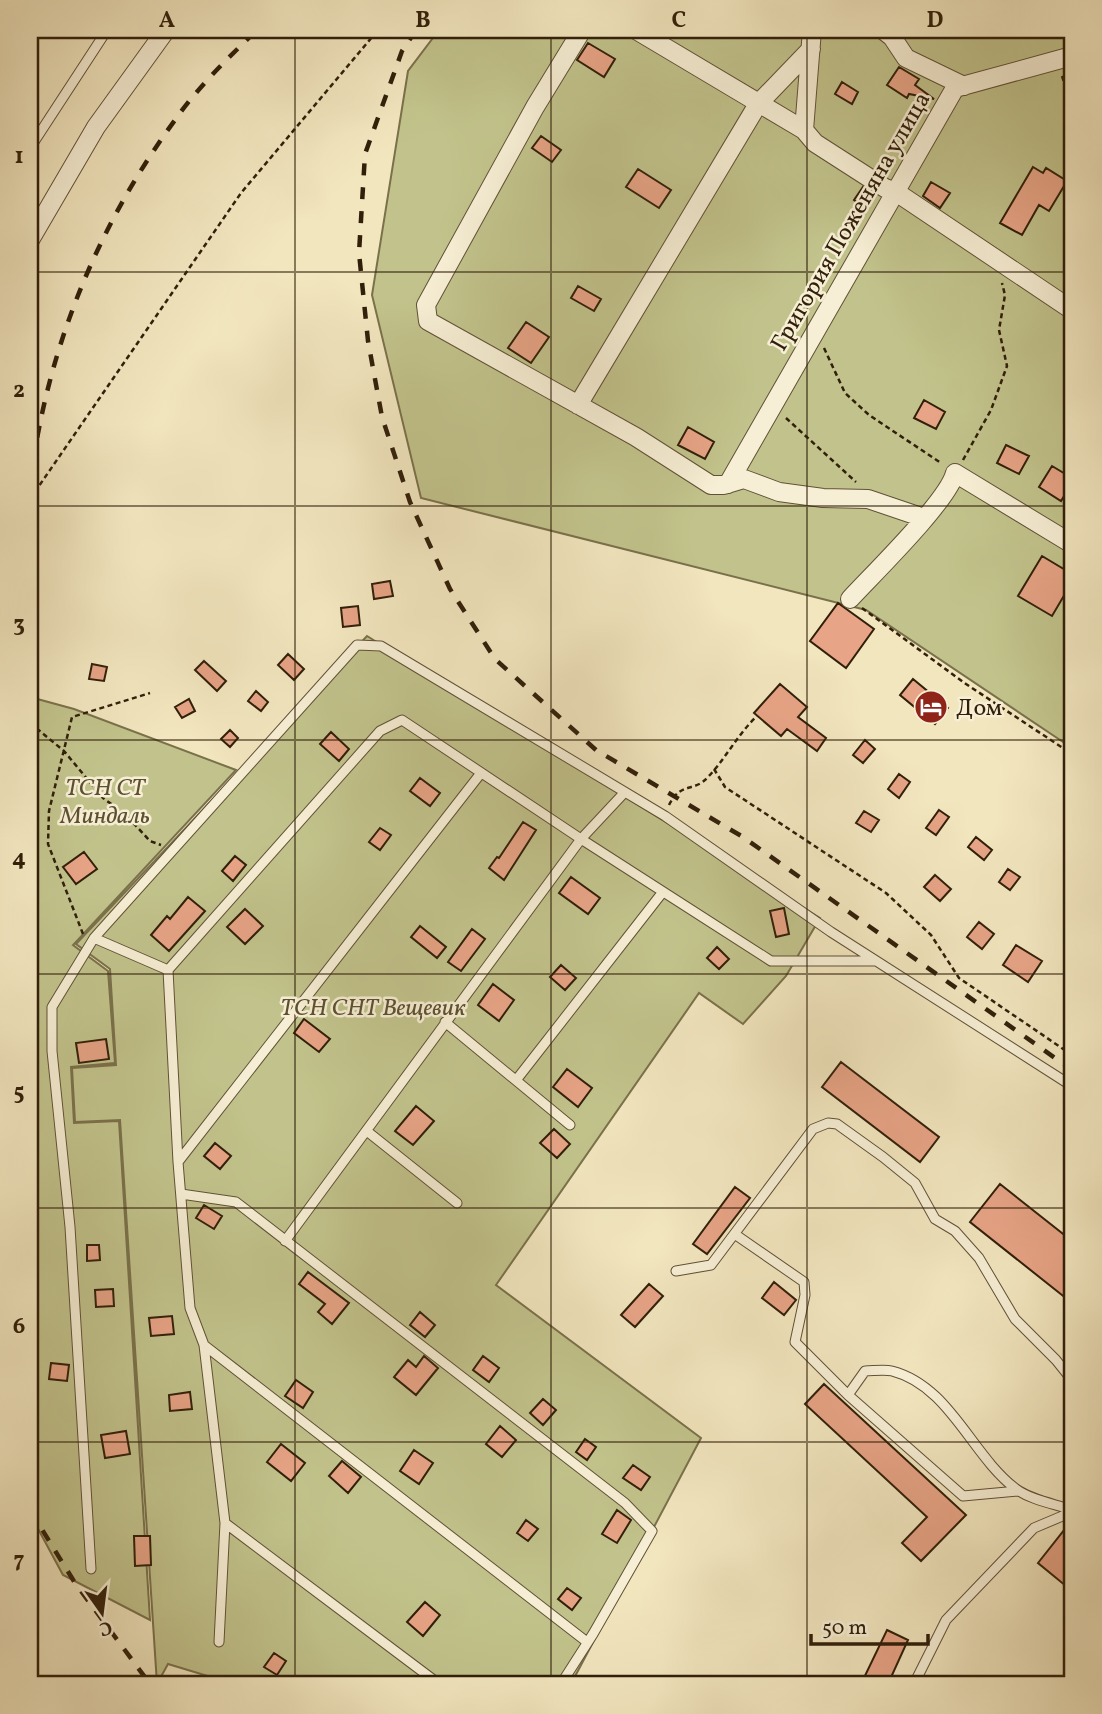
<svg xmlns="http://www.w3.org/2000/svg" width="1102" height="1714" font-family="Vollkorn,serif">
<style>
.green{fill:#c2c38c;stroke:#7a714b;stroke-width:2}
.building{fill:#e7a486;stroke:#311f0a;stroke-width:2}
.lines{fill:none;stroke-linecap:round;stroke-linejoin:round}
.service-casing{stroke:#615137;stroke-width:11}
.minor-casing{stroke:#615137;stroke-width:20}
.path{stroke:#311f0a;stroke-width:2.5;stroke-dasharray:5 3.5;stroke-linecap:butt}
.service{stroke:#f7efd5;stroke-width:9}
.minor{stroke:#f7efd5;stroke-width:18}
.rail{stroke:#311f0a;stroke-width:4.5;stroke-dasharray:12 12;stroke-linecap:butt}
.grid{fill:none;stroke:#311f0a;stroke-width:2;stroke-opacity:0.55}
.labels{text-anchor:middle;stroke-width:5;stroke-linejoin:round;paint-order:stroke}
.street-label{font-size:24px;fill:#311f0a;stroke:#f7efd5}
.poi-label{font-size:24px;fill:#311f0a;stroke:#f7efd5;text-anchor:start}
.park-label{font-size:24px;font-style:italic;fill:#5c5031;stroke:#f7efd5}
.neatline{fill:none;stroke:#311f0a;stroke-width:2.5}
.grid-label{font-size:23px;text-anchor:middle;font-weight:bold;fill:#311f0a}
</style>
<rect width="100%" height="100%" fill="#f2e6bf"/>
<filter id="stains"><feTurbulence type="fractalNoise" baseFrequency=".00286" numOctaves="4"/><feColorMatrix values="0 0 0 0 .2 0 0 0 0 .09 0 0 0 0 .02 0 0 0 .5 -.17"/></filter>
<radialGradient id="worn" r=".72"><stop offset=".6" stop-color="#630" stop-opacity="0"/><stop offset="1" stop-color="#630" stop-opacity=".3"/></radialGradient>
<path class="green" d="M439,30H1072V748L866,610L421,498L372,295L408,71Z
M367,636L820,918L786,976L743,1024L699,993L496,1285L701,1438L571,1684H234L168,1664L157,1684L120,1120L75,1122L72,1068L116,1065L110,969L76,944Z
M30,697L74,709L236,770L73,945L108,971L115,1063L71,1067L74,1123L119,1121L150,1620L63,1575L30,1514Z"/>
<path class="building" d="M588,43L615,59L604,77L577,60Z
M899,67L919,79L915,85L934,99L909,94L907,98L887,85Z
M842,82L858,92L852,104L835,94Z
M541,136L561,150L552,162L532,148Z
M1033,167L1043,173L1046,168L1067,181L1049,211L1039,205L1022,235L1000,223Z
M638,169L671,190L659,208L626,187Z
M931,182L950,193L940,208L923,196Z
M863,187L874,195L865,208L854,200Z
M578,286L601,299L594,311L571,298Z
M526,322L549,337L531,363L508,348Z
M924,400L945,412L936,429L914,418Z
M688,427L714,442L705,459L678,445Z
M1006,445L1029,456L1019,474L997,463Z
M1052,466L1072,478V483L1061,501L1039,487Z
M1042,556L1072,574V582L1052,616L1018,596Z
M390,581L393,596L374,599L372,584Z
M838,603L874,629L846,668L810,641Z
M358,606L360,625L343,627L341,608Z
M288,654L304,669L294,680L278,665Z
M204,661L226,681L217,691L195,670Z
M92,664L107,667L104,681L89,679Z
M913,679L948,708L935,724L900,695Z
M780,684L807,707L798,717L826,738L817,751L787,729L781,736L754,713Z
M256,691L268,702L261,711L248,701Z
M189,699L195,711L182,718L175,707Z
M230,730L238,738L230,747L221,739Z
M331,732L349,749L339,761L320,744Z
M865,740L875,749L863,763L853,755Z
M899,774L910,782L899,798L888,789Z
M420,778L440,793L430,806L410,791Z
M939,810L949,817L936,835L926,828Z
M864,811L879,820L871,832L856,823Z
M523,822L536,830L504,880L489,868L497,857L499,858Z
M380,828L391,835L380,850L369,842Z
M976,837L992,850L984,860L968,847Z
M84,852L97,869L76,884L63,867Z
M235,856L246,865L233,881L222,871Z
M1008,869L1020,877L1010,890L999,882Z
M935,875L951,889L940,901L924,887Z
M571,877L600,898L588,914L559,893Z
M188,897L205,911L169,951L151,935L167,916L170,919Z
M784,908L789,934L776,937L770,911Z
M245,909L263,926L245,944L227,927Z
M979,922L994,934L982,949L967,937Z
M420,926L446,947L437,958L411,937Z
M472,929L485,939L461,971L448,962Z
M1016,945L1042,961L1028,982L1003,965Z
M717,947L729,959L719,969L707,958Z
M561,965L576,978L565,990L550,977Z
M493,984L514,1000L499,1021L478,1005Z
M304,1019L330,1039L319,1052L294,1033Z
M106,1039L109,1059L79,1063L76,1043Z
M841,1062L939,1137L920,1162L822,1087Z
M567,1069L592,1088L578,1107L553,1087Z
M416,1106L434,1121L413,1145L395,1131Z
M554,1129L570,1144L557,1158L540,1143Z
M215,1143L231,1156L220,1169L204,1156Z
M1000,1184L1072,1241V1303L970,1222Z
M735,1187L750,1198L707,1254L693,1244Z
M204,1205L222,1216L214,1229L196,1218Z
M87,1245H99L100,1260L87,1261Z
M308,1272L349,1303L332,1324L318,1312L325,1304L299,1284Z
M774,1282L796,1300L784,1315L762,1298Z
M649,1284L663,1296L635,1327L621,1315Z
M113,1289L114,1306L96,1307L95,1290Z
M420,1312L435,1325L425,1337L410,1325Z
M172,1316L174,1334L151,1336L149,1318Z
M424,1356L438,1368L416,1395L394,1377L408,1360L416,1367Z
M483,1356L499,1368L489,1382L473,1370Z
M51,1363L69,1365L67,1381L49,1379Z
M296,1380L313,1392L303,1408L285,1396Z
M824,1384L966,1515L921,1561L902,1543L927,1517L805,1404Z
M190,1392L192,1409L170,1411L169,1395Z
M543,1399L556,1410L543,1425L530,1413Z
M500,1426L516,1440L502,1457L486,1444Z
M126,1431L130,1454L105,1458L101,1435Z
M585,1439L596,1447L587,1460L576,1452Z
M281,1444L305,1463L291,1481L267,1462Z
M414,1450L433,1463L419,1484L400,1471Z
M342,1461L361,1477L348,1493L329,1476Z
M633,1465L650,1477L641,1490L623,1478Z
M617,1510L631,1520L617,1543L602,1534Z
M526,1520L538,1529L528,1541L517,1533Z
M1072,1520V1591L1038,1563Z
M134,1536H150L151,1565L135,1566Z
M567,1588L581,1598L572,1610L558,1599Z
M425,1602L440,1615L423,1636L407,1622Z
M887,1630L908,1640L888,1684H861Z
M274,1653L286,1661L277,1675L264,1667Z"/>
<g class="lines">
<defs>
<path id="service" d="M30,148L107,30
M624,793L581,839L771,961H875
M94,938L168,970L178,1162L190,1308L204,1345L225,1523L219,1642
M168,970L380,731L402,720L581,839L285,1241
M445,1022L570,1125
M517,1079L662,893
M368,1132L457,1203
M178,1162L481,773
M181,1194L236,1202L625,1503L652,1531L593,1634L561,1684
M736,1235L804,1282L805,1295L795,1342L848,1395L963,1496L1018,1491
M676,1271L711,1265L813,1129L828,1123L837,1124L883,1157L915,1183L935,1219L955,1231L979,1258L1015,1319L1056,1360L1072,1380
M204,1345L587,1642
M848,1395L865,1371C873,1371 884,1369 892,1371C950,1386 971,1455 1016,1489C1031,1500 1055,1504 1072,1510
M225,1523L439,1684
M91,1569L70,1227L52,1051V1007L94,938L357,645L381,646L665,816L831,932L1072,1086
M914,1684L946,1620L1034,1528L1072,1512"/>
<path id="minor" d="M582,30L535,107L426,305L428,321L636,437L711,485H724L744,479L779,492L823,498L868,499L924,518
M636,30L804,130
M812,30L804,130L815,143L885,188L896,192L1072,310
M883,30L892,37L906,58L964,86
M30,240L96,127L166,30
M578,405L758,104L811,49
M728,484L955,88L1072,56
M850,599C873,574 948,501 955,473L1072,544"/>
</defs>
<use href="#service" class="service-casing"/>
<use href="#minor" class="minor-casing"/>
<path class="path" d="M1062,76L1072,106
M824,348L845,393L869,415L941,463
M786,418L856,482
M963,460L991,410L1007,366L999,330L1005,295L1002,283
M30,499L241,193L378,30
M862,608L966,684L1072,754
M30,723L64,751L103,798L125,814L150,841L161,845
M714,769L725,787L886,893L931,935L959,978L1072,1055
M669,805C681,781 694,793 708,777C726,758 738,734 757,716
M83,934L48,844L49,811L72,717L150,693"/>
<use href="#service" class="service"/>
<use href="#minor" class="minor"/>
<path class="rail" d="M416,30L402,51L365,154L359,253L368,341L382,417L410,502L450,589L495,659L596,750L743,837L1072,1070
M30,485C46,352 96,228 175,120C198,87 228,58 257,30
M30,1510L75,1583L150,1684"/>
</g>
<path class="grid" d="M295,30V1684M551,30V1684M807,30V1684M30,272H1072M30,506H1072M30,740H1072M30,974H1072M30,1208H1072M30,1442H1072"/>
<defs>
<symbol id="hotel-disc" viewBox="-11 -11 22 22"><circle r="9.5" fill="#8f2418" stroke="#f7efd5"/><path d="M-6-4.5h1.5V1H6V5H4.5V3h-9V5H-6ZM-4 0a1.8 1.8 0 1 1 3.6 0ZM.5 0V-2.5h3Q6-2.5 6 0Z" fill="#fff"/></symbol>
</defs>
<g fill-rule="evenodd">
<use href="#hotel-disc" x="912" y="688" width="38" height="38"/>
</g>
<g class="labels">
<g class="street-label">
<text transform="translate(850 221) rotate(-60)" y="8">Григория Поженяна улица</text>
</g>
<g class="poi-label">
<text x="956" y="715">Дом</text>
</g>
<g class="park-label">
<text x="105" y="795">ТСН СТ<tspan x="105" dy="28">Миндаль</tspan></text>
<text x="373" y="1015">ТСН СНТ Вещевик</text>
</g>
</g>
<rect width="1102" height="1714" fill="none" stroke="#f2e6bf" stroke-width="77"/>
<g transform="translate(102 1613) rotate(166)" stroke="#f7efd5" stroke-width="5" paint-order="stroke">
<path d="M0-5L12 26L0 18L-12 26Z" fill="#311f0a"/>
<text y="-10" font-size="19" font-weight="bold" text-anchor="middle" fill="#311f0a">С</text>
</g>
<path d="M811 1634v10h117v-10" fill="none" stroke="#311f0a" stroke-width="3.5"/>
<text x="822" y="1634" font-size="21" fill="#311f0a" stroke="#f7efd5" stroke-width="5" paint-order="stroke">50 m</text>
<rect x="38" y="38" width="1026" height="1638" class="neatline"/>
<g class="grid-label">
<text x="167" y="27">A</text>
<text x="423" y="27">B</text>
<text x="679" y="27">C</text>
<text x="935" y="27">D</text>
<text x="19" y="163">1</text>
<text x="19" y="397">2</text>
<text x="19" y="631">3</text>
<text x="19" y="865">4</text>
<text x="19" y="1099">5</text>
<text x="19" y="1333">6</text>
<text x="19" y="1567">7</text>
</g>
<rect width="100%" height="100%" filter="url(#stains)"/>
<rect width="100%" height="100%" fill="url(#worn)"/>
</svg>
